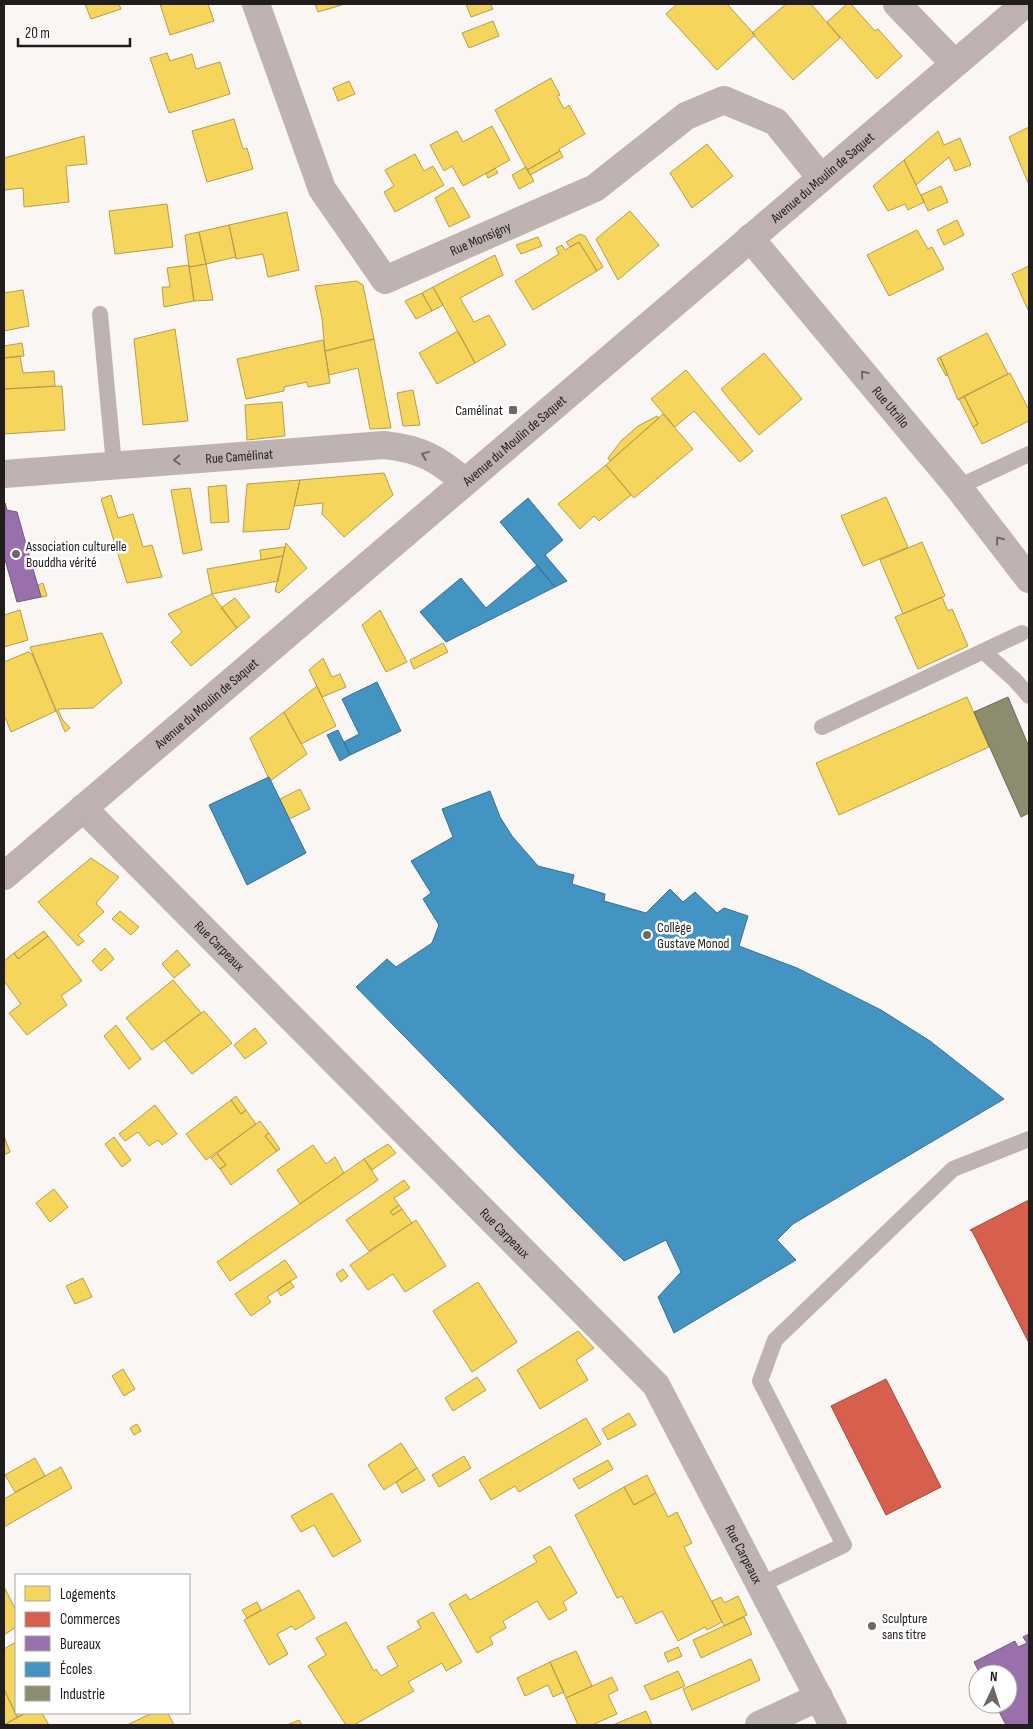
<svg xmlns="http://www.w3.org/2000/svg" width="1033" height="1729" font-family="'Sofia Sans Condensed',sans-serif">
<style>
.homes{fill:#f6d55c;stroke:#b69e49}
.shops{fill:#d6604d;stroke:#9f4c3e}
.offices{fill:#9970ab;stroke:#755780}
.schools{fill:#4393c3;stroke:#387091}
.industry{fill:#8c8c6e;stroke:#6c6b55}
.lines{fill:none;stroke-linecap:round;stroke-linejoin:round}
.lane{stroke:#bfb3b1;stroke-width:16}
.street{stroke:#bfb3b1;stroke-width:28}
.secondary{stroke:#beb1b0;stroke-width:28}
.oneway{stroke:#706866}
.poi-dot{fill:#6c6968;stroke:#fff;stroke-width:2}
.labels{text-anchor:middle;stroke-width:5;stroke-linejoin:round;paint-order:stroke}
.street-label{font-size:14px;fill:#201d1c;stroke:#fff}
.poi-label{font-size:14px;fill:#201d1c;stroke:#fff;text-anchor:start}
</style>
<rect width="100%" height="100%" fill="#f9f6f4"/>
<path class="homes" d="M85,4H119L121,9L91,19Z
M160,4H208L214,21L170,35Z
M315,4H345L318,12Z
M466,4H490L493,9L471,17Z
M677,4H727L755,35L717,70L666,14Z
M786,4H811L840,38L793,80L752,33Z
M847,4H851L875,31L878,29L902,56L877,79L827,22Z
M493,21L499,36L469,48L462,33Z
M167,53L170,61L192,54L196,69L220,62L230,94L169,113L150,58Z
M551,78L560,95L557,96L564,109L569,105L585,134L559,149L560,151L527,170L495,110Z
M349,81L355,94L338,101L333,88Z
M234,119L243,149L247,148L253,169L207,182L192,131Z
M492,126L510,160L463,186L452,166L444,171L430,145L457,131L463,142Z
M1029,127V185L1009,137Z
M938,131L944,145L960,138L971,165L955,171L949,157L916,185L904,160Z
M84,136L87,164L66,166L69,202L24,207L23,188L4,190V158Z
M707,144L733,176L692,208L670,173Z
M560,151L563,157L530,175L527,170Z
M415,154L424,171L433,166L444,185L395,212L384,192L394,186L385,170Z
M904,160L924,202L908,210L905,204L888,211L873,186Z
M526,167L534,181L519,189L512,175Z
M495,168L498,173L488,178L486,174Z
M941,186L948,202L928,211L921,195Z
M453,187L470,217L449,227L435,198Z
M167,204L173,247L115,254L109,211Z
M630,211L659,245L618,280L596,239Z
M287,212L299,270L268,277L263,254L236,259L229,225Z
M957,220L964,235L944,245L937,230Z
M229,225L236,257L206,264L199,232Z
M917,230L928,249L932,247L944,269L889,296L867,255Z
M199,232L206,264L189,267L185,235Z
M580,234L585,236L603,267L597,271L579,242L570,247L566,242Z
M538,237L542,246L521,254L516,245Z
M579,242L597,271L533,310L515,281L559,254L556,248L562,245L565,250Z
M495,255L503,275L460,298L474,322L489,315L506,345L475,363L433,287Z
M206,264L213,300L194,301L189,267Z
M189,265L194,301L164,307L162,287H170L167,268Z
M1029,266V310H1028L1012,274Z
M357,281L363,285L374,339L325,351L322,318L315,286Z
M433,287L443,305L432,311L422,293Z
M23,290L29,326L4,331V293Z
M422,293L432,311L416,319L405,301Z
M175,329L188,421L143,425L134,339Z
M458,331L475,363L437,384L419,353Z
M987,333L1008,374L958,400L940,357Z
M374,339L391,428L370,429L358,368L329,375L325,351Z
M323,340L330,383L308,387L307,382L284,387V391L246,399L237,359Z
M22,343L24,356L4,358V346Z
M764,353L802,399L759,435L721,389Z
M20,356L23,373L54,371L55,386L4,389V358Z
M940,357L948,375L946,376L937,359Z
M686,370L753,451L740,462L694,411L675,427L651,399Z
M1010,373L1029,410V421L982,444L973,427L978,424L964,396Z
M62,386L65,430L4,434V389Z
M413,390L420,425L403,426L397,393Z
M964,396L978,424L973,427L959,399Z
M282,402L285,436L247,440L245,405Z
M663,414L693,449L634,498L606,465Z
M657,416L659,418L610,461L608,458L621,441L638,426Z
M606,465L631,495L599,521L594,516L580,529L558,504Z
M384,473L393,495L344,537L322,514L323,503L294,506L300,480Z
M300,480L289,529L243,532L247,484Z
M226,485L229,522L211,523L208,487Z
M190,488L202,550L183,554L171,490Z
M111,495L118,518L133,514L143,547L152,545L162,577L127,583L101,499Z
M886,497L908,547L863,566L841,516Z
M922,542L945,596L903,614L880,560Z
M286,543L307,568L279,593L275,591Z
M285,547L283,556L261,560L260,550Z
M283,556L278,581L212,594L207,569Z
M43,583L47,596L41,597L38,585Z
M212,594L237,628L191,666L171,642L182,632L168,614Z
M942,597L948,611L952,609L968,646L918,669L895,617Z
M235,598L250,617L237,628L221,608Z
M20,610L28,640L4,647V615Z
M380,610L407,662L386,672L362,625Z
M102,633L122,683L93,708L58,709L62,719L70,728L65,732L30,647Z
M443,643L448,652L414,669L410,660Z
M28,652L32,654L56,711L11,732L4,715V662Z
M323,658L332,677L340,674L346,687L322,697L309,670Z
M317,686L336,726L301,744L284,712Z
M967,697L989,747L839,815L816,763Z
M284,712L307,754L270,781L250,738Z
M300,789L310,809L289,819L280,799Z
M91,858L119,877L96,903L104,912L78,935L84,941L78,946L38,902Z
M120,911L139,927L131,935L112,919Z
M44,931L48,936L18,959L14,953Z
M48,936L82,981L61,996L67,1005L27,1035L9,1013L21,1004L4,981V961L14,953L18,959Z
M105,948L114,959L101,971L92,961Z
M177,950L190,965L174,978L162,964Z
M173,980L201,1013L152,1050L126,1018Z
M204,1011L232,1043L192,1074L165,1041Z
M116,1025L141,1059L129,1069L104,1036Z
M255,1028L267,1043L245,1059L234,1045Z
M236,1096L246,1110L241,1114L231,1100Z
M231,1100L241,1114L246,1110L256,1124L206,1160L186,1134Z
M155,1105L177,1134L162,1145L158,1140L149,1146L138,1132L125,1141L119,1134Z
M260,1121L269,1133L265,1136L277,1151L231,1185L220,1169L226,1165L217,1153Z
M269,1133L280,1149L277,1151L265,1136Z
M4,1136L10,1152L4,1155Z
M114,1137L131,1160L122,1167L105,1144Z
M388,1144L396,1153L372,1170L364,1159Z
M313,1145L326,1164L335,1157L344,1173L300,1204L277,1170Z
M217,1154L226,1165L220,1169L211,1158Z
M364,1159L378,1180L230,1281L217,1262Z
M404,1180L410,1188L394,1198L399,1205L390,1212L393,1215L402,1209L412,1223L369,1251L346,1220Z
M54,1189L68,1207L50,1222L36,1203Z
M399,1205L402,1209L393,1215L390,1212Z
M416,1220L446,1266L405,1292L393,1274L368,1290L350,1265Z
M285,1260L297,1277L267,1297L271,1302L251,1316L235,1294Z
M343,1269L348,1276L341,1282L336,1274Z
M83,1278L92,1297L75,1304L66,1286Z
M290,1281L294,1287L281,1296L277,1290Z
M478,1282L517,1342L472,1372L433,1311Z
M578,1331L594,1348L576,1360L588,1380L540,1409L517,1370Z
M123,1369L135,1389L124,1396L112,1376Z
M477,1377L486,1390L453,1411L445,1398Z
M629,1413L636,1425L608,1440L602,1429Z
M586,1418L601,1444L519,1492L515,1486L491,1500L479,1480Z
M137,1424L141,1431L134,1435L130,1428Z
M401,1443L417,1468L384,1490L368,1465Z
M464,1456L471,1468L439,1487L432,1475Z
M35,1458L45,1476L15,1492L5,1475Z
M608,1460L613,1469L579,1489L573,1479Z
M61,1467L72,1488L4,1527V1499Z
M417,1468L425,1480L402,1493L396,1482Z
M647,1475L656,1493L634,1505L624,1487Z
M624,1487L634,1505L656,1493L668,1517L677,1512L692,1543L684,1547L722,1622L707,1630L705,1627L678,1641L662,1611L636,1624L622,1596L617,1598L575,1515Z
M332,1493L361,1541L333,1557L314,1525L301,1532L291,1516Z
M550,1546L577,1593L563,1602L567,1610L549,1620L537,1601L503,1621L506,1628L490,1637L493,1644L477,1653L449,1604L466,1594L470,1600L537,1562L533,1556Z
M4,1587L16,1610V1627L4,1635Z
M299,1590L315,1618L295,1630L292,1626L277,1634L288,1654L269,1665L244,1620Z
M738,1596L747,1615L724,1626L712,1601L721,1597L724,1603Z
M257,1602L261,1610L247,1618L242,1610Z
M433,1612L462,1662L446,1671L442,1663L408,1682L414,1691L354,1725H346L308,1666L326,1655L316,1638L346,1622L374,1671L376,1669L381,1676L398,1666L387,1647L421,1628L417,1621Z
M744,1617L752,1634L701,1658L693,1640Z
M16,1642V1713H26L17,1717L4,1689V1649Z
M678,1647L682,1656L668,1662L664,1653Z
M576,1651L592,1686L566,1698L550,1662Z
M751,1659L760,1680L692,1710L683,1689Z
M550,1662L564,1692L553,1697L548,1685L525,1696L517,1678Z
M678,1671L685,1686L651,1700L644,1686Z
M612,1677L618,1690L608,1695L617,1714L592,1725H578L566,1698Z
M4,1689L17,1717L4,1725Z
M646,1711L652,1725H613Z
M26,1713H42L49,1725H4Z
M152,1713H168L174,1725H127Z
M299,1720L302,1725H287Z"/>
<path class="shops" d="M1029,1200V1343L972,1231L970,1230Z
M886,1379L941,1487L886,1515L831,1406Z"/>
<path class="offices" d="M5,503L7,510L17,512L41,597L17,602L4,556Z
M1029,1634V1725H1006L995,1704H1008V1674H980L974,1662L1015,1641L1018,1647L1027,1643L1023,1637Z"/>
<path class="schools" d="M528,498L563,540L545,555L567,581L555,587L500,522Z
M537,565L555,587L446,642L420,612L461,578L486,608Z
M377,682L401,731L350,755L344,742L359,734L342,699Z
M338,730L350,755L340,761L327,735Z
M269,777L306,853L247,885L209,805Z
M490,791L500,817L512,836L538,866L574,875L572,884L605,894L604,901L646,913L670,889L683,902L695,892L717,913L724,908L748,916L739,946L797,968L881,1010L930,1041L1004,1099L793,1224L777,1240L796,1260L674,1333L658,1297L681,1272L666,1240L624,1261L356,987L387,959L396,967L432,943L439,925L423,899L431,893L411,861L453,837L442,809Z"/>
<path class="industry" d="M1008,697L1029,747V813L1021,817L974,712Z"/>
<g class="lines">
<path class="lane" d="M100,314L114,465
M958,487L1029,454
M983,651L1015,680L1029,696
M822,727L1022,633
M760,1585L844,1545L760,1381L775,1340L953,1169L1029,1139"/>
<g class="street">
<path id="s1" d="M256,4L322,189L385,280L595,188L686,116L724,100L776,122L821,178"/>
<path d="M897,4L954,63"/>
<path id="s2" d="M750,238L958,487L1029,579"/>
<path id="s3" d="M4,474L384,445C421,449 437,458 465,482"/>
<path id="s4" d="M83,808L656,1385L833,1725"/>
<path d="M759,1725L819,1697"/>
</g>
<path class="secondary" id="s5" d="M4,876L1025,4"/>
</g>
<defs><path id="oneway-chevron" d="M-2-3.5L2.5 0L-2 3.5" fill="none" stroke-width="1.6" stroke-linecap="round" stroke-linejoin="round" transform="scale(1.25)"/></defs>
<g class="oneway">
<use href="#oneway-chevron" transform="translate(864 374) rotate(-130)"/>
<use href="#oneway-chevron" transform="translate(425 455) rotate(-158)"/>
<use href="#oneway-chevron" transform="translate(177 460) rotate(176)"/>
<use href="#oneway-chevron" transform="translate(999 540) rotate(-128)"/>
</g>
<g class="poi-dot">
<rect x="508" y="405" width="10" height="10" rx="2.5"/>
<circle cx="16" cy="554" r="5"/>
<circle cx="647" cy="935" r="5"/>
<circle cx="872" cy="1626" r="5"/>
</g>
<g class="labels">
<g class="street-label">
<text dy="5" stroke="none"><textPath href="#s5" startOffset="1076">Avenue du Moulin de Saquet</textPath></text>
<text dy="5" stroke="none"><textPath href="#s1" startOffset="411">Rue Monsigny</textPath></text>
<text dy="5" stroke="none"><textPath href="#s2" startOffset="220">Rue Utrillo</textPath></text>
<text dy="5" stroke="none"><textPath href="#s5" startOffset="671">Avenue du Moulin de Saquet</textPath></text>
<text dy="5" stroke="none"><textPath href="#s3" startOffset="236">Rue Camélinat</textPath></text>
<text dy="5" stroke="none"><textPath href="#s5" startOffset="266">Avenue du Moulin de Saquet</textPath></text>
<text dy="5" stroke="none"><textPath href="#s4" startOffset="194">Rue Carpeaux</textPath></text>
<text dy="5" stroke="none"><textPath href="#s4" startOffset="599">Rue Carpeaux</textPath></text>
<text dy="5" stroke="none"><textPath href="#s4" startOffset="1004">Rue Carpeaux</textPath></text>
</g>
<g class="poi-label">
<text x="503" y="415" text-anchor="end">Camélinat</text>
<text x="26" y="551">Association culturelle<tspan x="26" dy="16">Bouddha vérité</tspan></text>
<text x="657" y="932">Collège<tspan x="657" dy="16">Gustave Monod</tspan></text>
<text x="882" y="1623">Sculpture<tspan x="882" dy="16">sans titre</tspan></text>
</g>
</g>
<rect width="1033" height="1729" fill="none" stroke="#201d1c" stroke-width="10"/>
<rect x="15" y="1574" width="175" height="140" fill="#ffffff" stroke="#a6a5a4"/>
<rect x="25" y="1586" width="25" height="15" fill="#f6d55c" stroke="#a6a5a4"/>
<text x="60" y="1599" font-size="15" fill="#201d1c">Logements</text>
<rect x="25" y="1612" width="25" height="15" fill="#d6604d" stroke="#a6a5a4"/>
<text x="60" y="1624" font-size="15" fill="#201d1c">Commerces</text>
<rect x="25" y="1636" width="25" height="15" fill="#9970ab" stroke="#a6a5a4"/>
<text x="60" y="1649" font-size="15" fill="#201d1c">Bureaux</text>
<rect x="25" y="1662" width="25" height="15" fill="#4393c3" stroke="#a6a5a4"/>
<text x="60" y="1674" font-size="15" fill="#201d1c">Écoles</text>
<rect x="25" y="1686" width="25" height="15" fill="#8c8c6e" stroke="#a6a5a4"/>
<text x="60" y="1699" font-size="15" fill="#201d1c">Industrie</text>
<g transform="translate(993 1689) rotate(4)"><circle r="24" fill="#ffffff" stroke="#a6a5a4"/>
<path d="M0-4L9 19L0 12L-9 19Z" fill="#6c6968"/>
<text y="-8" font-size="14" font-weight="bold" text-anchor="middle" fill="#201d1c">N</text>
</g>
<path d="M18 38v8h112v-8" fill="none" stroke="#201d1c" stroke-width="2.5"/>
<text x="25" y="38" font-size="15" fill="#201d1c" stroke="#ffffff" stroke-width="4" paint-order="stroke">20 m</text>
</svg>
